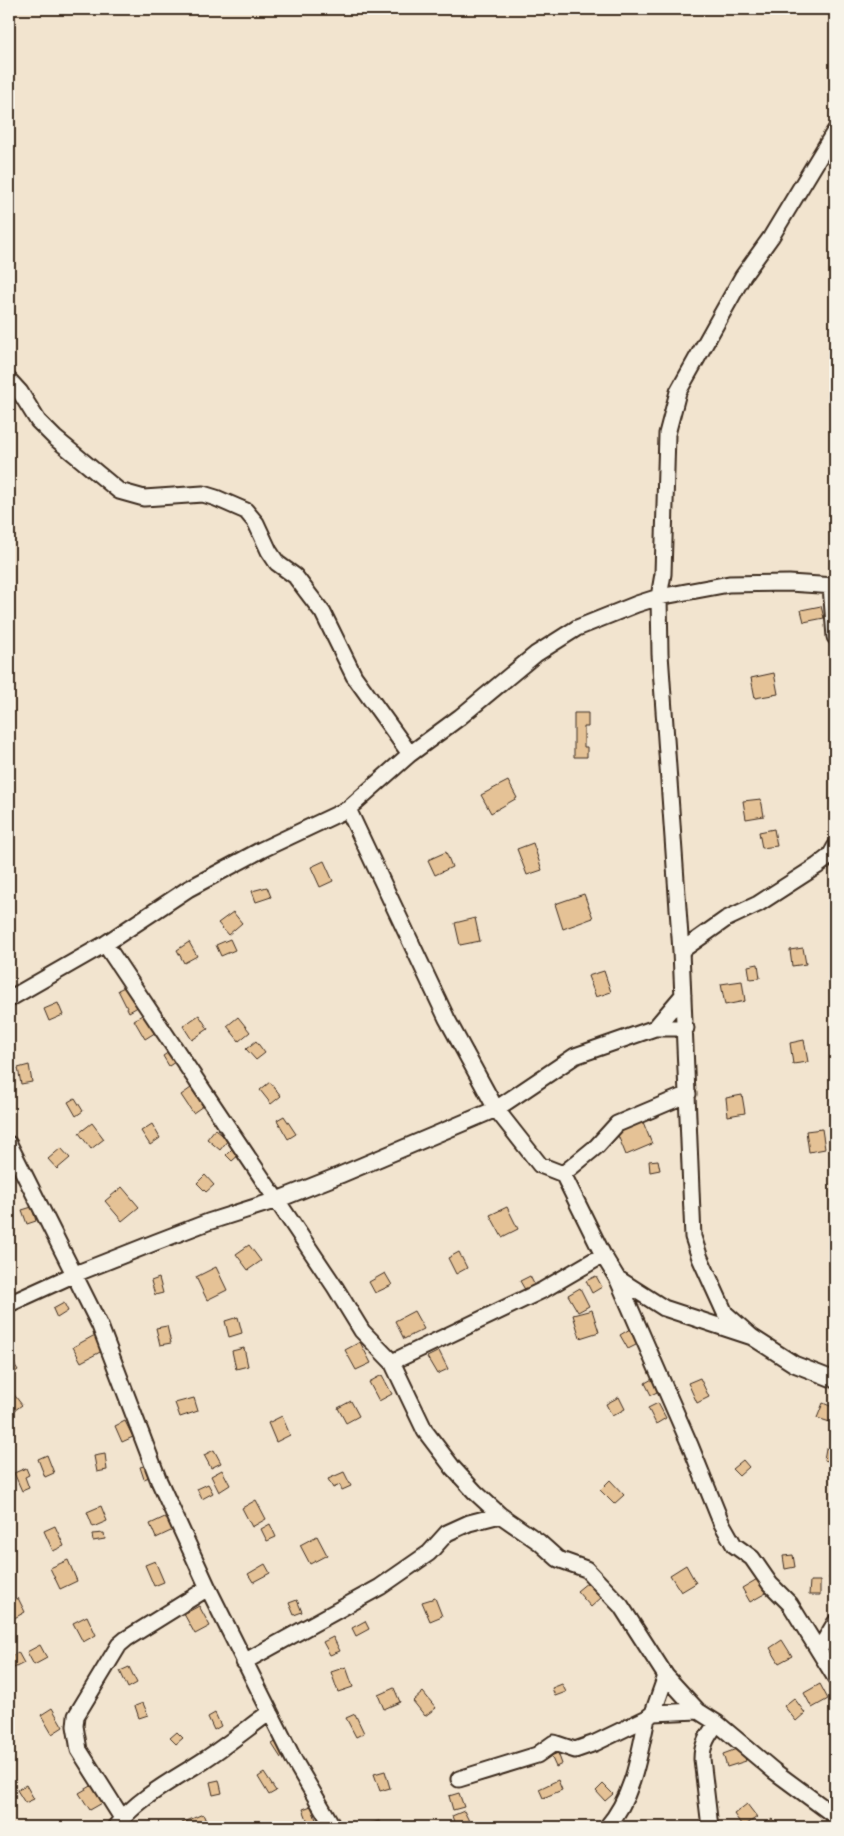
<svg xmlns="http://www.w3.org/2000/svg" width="844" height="1836" font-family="'Gochi Hand',sans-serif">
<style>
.building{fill:#e5c296;stroke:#3b2a1e}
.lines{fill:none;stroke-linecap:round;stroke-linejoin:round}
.minor-casing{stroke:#3b2a1e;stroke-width:19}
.minor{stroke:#f7f3e8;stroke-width:15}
</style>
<rect width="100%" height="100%" fill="#f2e4cf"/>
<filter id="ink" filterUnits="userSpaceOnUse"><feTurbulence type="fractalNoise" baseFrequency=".02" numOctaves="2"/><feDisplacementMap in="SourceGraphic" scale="10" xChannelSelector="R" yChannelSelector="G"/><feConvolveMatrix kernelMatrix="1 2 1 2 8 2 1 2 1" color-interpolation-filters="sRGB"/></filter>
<g filter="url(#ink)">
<path class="building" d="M821,606L824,618L804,622L801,610Z
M774,673L778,694L755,698L751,678Z
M574,713H588V727H584V747H587V757H574Z
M508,781L517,798L491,813L481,795Z
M761,799L764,816L746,819L743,801Z
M774,829L777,846L762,848L759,832Z
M533,843L542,870L527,875L517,849Z
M446,852L452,867L435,875L428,860Z
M324,861L333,881L320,887L311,867Z
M267,887L271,897L256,902L252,891Z
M584,894L593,918L563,929L555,904Z
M233,912L242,923L228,935L218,923Z
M475,918L480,941L460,945L455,923Z
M230,939L235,950L221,956L216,945Z
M189,942L197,956L184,963L177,950Z
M803,948L806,964L792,966L790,950Z
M758,964L760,978L750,979L748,966Z
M604,971L611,992L596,997L588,976Z
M742,981L745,1001L725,1005L721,984Z
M133,983L143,1004L129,1012L118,990Z
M58,1003L63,1015L49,1021L44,1009Z
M147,1012L158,1031L145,1039L134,1020Z
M199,1015L208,1029L192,1040L183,1026Z
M238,1017L250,1032L239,1041L227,1026Z
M804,1040L808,1062L793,1064L790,1043Z
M256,1041L265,1053L256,1060L246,1049Z
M172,1050L178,1060L169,1066L163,1056Z
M29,1065L32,1082L21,1084L18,1068Z
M270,1082L281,1096L271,1104L260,1090Z
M191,1088L203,1106L193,1113L181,1095Z
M742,1095L745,1113L728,1116L726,1098Z
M75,1098L83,1111L76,1116L68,1102Z
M284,1116L296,1134L288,1139L277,1120Z
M643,1122L652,1144L626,1155L617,1133Z
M92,1123L104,1139L91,1149L79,1133Z
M152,1124L160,1138L150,1145L141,1131Z
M215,1129L228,1140L220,1150L207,1139Z
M822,1129L825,1149L809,1152L806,1131Z
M234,1147L240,1154L232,1161L226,1155Z
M61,1148L70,1158L57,1169L48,1159Z
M658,1160L660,1170L650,1172L649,1161Z
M205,1175L214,1185L206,1192L197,1183Z
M122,1187L139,1207L122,1221L105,1201Z
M32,1207L36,1221L27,1224L22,1210Z
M507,1207L518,1229L502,1237L490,1215Z
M249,1245L261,1261L248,1270L236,1254Z
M459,1252L467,1268L456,1274L448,1258Z
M216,1267L227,1290L207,1300L196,1277Z
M385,1273L392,1285L375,1293L369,1282Z
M530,1276L536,1288L527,1293L520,1281Z
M596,1276L602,1287L592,1293L586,1281Z
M159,1278L163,1293L155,1295L151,1281Z
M580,1288L589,1306L578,1312L568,1295Z
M64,1303L68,1311L57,1318L53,1309Z
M592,1310L599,1332L580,1338L573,1315Z
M414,1311L424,1329L404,1339L395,1321Z
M238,1317L242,1333L229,1337L225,1321Z
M167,1326L171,1343L160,1345L156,1328Z
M630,1329L638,1344L628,1349L620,1335Z
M95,1335L104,1350L81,1362L73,1347Z
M360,1342L371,1363L356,1370L345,1350Z
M244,1348L248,1366L236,1369L232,1351Z
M439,1351L448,1369L437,1374L427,1357Z
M9,1356L18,1370L9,1376Z
M382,1375L392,1394L379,1401L369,1382Z
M654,1378L661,1390L651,1395L645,1383Z
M700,1378L709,1397L697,1403L688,1383Z
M9,1388L22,1405L11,1413L9,1410Z
M619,1397L625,1409L612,1416L606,1404Z
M194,1398L198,1411L180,1417L175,1403Z
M351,1401L359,1416L346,1423L338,1408Z
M658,1403L666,1418L656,1424L648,1408Z
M823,1403L835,1408L830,1422L817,1418Z
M282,1416L290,1435L276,1442L268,1423Z
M125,1421L133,1437L122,1442L115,1426Z
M826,1448L835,1450L833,1462L824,1460Z
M214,1450L221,1463L211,1468L204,1455Z
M105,1454L107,1470L97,1472L94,1456Z
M47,1455L54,1473L45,1477L38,1459Z
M743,1460L749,1467L739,1476L732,1469Z
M148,1465L152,1476L144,1479L140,1467Z
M26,1468L29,1475L25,1477L29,1488L22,1491L14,1473Z
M222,1470L230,1485L219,1492L211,1476Z
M344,1472L351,1486L342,1490L340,1485L333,1488L328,1479Z
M610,1480L624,1495L614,1504L600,1490Z
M208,1484L213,1493L202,1499L197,1489Z
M256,1500L266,1519L252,1527L242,1508Z
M101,1506L107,1521L93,1527L87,1512Z
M167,1516L173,1530L156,1538L150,1524Z
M270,1524L276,1537L267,1541L261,1529Z
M55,1526L64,1546L53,1551L44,1531Z
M104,1533L105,1539L93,1541L92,1534Z
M317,1536L327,1555L310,1564L300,1545Z
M793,1555L795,1567L785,1569L783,1556Z
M68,1560L77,1581L60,1589L50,1568Z
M155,1561L164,1582L154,1586L145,1565Z
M265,1564L270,1573L253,1582L248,1574Z
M686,1565L696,1583L681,1592L670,1575Z
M835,1576V1599H833L829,1577Z
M759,1578L768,1592L750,1602L742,1588Z
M810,1581H820V1595H809Z
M588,1582L602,1597L591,1607L577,1591Z
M18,1598L25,1612L9,1621V1603Z
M435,1598L442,1616L430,1621L422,1602Z
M297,1600L302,1612L294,1615L289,1603Z
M199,1606L210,1626L195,1634L184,1614Z
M87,1616L96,1635L83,1642L73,1623Z
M365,1621L369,1629L356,1636L352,1628Z
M333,1637L340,1651L330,1655L323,1642Z
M782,1640L792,1656L779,1663L770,1648Z
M40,1645L47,1658L34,1665L27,1652Z
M18,1652L24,1663L12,1669L9,1664V1658Z
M129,1667L137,1683L128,1688L120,1671Z
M346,1667L353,1687L338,1692L331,1672Z
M562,1684L566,1692L555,1696L552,1688Z
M820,1684L828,1699L812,1708L804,1693Z
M394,1688L400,1702L384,1709L378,1695Z
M423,1692L436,1708L425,1716L413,1701Z
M794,1698L805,1713L796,1721L784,1706Z
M143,1703L148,1715L139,1718L135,1706Z
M52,1708L63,1727L52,1734L41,1715Z
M215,1713L221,1726L214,1730L208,1717Z
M355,1714L364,1733L356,1737L346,1718Z
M177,1732L183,1738L176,1744L170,1738Z
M281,1739L289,1753L281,1758L272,1744Z
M742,1747L746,1761L727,1767L723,1754Z
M558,1753L562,1764L556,1767L551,1756Z
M385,1771L390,1788L380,1791L374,1774Z
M264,1773L276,1791L269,1795L258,1777Z
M219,1780L222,1793L213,1795L210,1782Z
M558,1780L562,1790L543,1798L539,1789Z
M603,1784L613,1794L605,1801L596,1791Z
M26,1785L34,1799L25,1803L17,1790Z
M93,1785L104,1802L90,1810L79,1793Z
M459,1793L464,1807L453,1810L449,1796Z
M747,1804L757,1817L743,1827L734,1814Z
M311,1806L318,1825L313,1827H310L303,1809Z
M464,1811L469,1821L456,1827L452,1816Z
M203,1814L208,1826L184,1827L182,1823Z
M772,1819L779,1827H761Z
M379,1821L381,1827H366L365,1825Z"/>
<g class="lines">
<defs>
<path id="minor" d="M9,380L20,392L38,421L55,438L119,491L144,498L203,494L216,498L246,511L256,523L269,551L277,563L295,576L323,613L354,676L410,754
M831,586L835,637
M348,809L447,1019L496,1109L540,1165L563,1174L603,1255L617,1278L690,1445L721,1522L734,1545L752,1558L770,1584L790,1604L835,1677
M105,944L335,1287L362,1331L392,1362L425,1431L453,1468L475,1492L500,1515L539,1542L558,1559L586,1569L621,1606L666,1676L698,1711L717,1723L774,1771L835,1816
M681,951L726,919L758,904L817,866L830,856L835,847
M9,999L105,944L188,889L261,850L348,809L410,754L460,717L536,654L577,628L637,604L659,597L729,584L789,583L835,586
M655,1028L683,995
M9,1144L100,1326L159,1481L208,1588L295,1762L333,1827
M563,1174L597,1146L617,1124L688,1094
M617,1278L664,1308L752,1337L794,1364L835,1380
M9,1304L75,1274L156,1242L208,1222L277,1200L340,1175L496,1109L575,1056L655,1028H686
M752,1337L725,1313L700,1258L693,1237L681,951L660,654L659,597L663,574L667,434L678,392L743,276L771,237L835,131
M392,1362L543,1290L603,1255
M819,1650L835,1623
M244,1662L380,1587L429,1553L447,1533L469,1523L500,1515
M653,1713L698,1711
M459,1779L537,1755L554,1743L575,1750L595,1743L647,1718L653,1713L666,1676
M122,1818L79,1750L75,1726L76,1716L119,1645L126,1639L208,1588
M115,1827C140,1796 172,1781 204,1760C227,1745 248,1728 270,1712
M607,1827C633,1797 639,1756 647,1718
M710,1827L702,1759C702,1744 708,1735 717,1723"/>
</defs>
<use href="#minor" class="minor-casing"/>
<use href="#minor" class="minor"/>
</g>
</g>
<rect width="844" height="1836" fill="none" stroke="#f7f3e8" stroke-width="30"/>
<rect x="15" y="15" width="814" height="1806" fill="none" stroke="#3b2a1e" stroke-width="2" filter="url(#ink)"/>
</svg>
